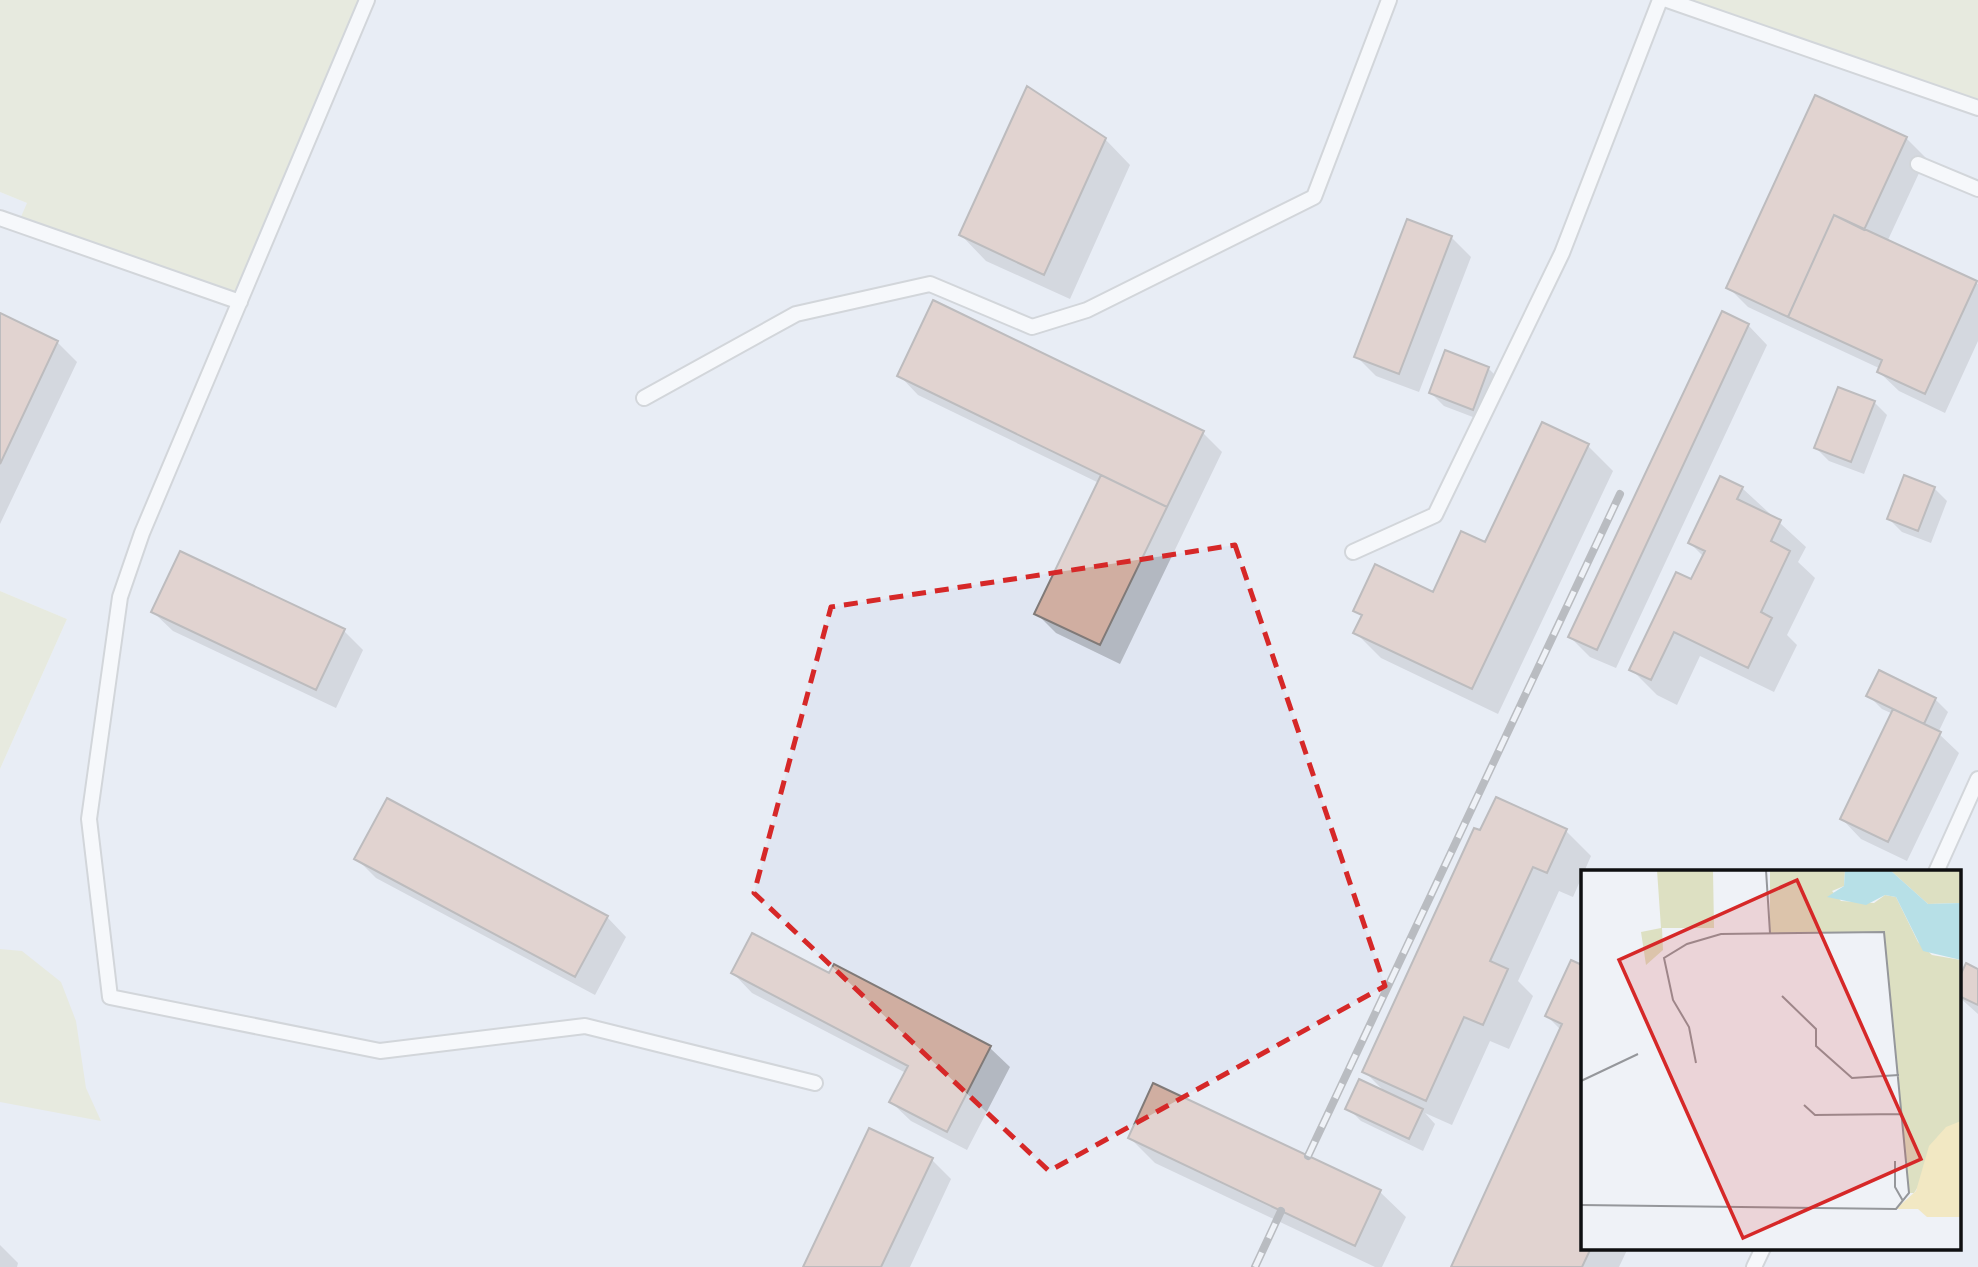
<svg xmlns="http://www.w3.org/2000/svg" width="1978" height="1267" font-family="'Noto Sans',sans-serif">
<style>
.built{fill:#e0e6f2;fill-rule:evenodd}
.green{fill:#dde0c2}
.shadow{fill:#0003}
.building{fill:#d0aea1;stroke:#807a78;stroke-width:2}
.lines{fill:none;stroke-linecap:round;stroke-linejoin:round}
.service-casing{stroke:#b0b3b7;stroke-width:18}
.service{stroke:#fff;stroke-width:14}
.rail-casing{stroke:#797b7e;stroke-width:8}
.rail{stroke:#eff2f7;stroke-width:5;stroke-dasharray:16;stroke-linecap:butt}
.marked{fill:none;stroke:#d62828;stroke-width:5;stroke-dasharray:14 9;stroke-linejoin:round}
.inset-road{fill:none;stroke:#95979b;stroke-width:2}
.view{fill:#d62828;fill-opacity:0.15;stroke:#d62828;stroke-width:3.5}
.inset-edge{fill:none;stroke:#0e0f11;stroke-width:3.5}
</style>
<rect width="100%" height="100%" fill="#eff2f7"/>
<path class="built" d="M367,0H1667L1978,108V1267H0V769L67,619L0,591V192L27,203ZM1582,872H1959V1248H1582Z"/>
<path class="green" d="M0,0H367L240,302L17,226L27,203L0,192Z
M1668,0H1978V108Z
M0,591L67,619L0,769Z
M0,949L22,951L61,982L76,1021L86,1088L101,1121L0,1102Z"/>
<path class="shadow" d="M1906,138L1926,158L1887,242L1978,284V341L1945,413L1899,391L1879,372L1881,369L1748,307L1729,288Z
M1105,139L1130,165L1070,299L986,261L961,235Z
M1451,237L1471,257L1419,392L1376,376L1356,356Z
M0,315L57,342L77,362L0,524Z
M1748,325L1767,345L1616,668L1590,657L1570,637Z
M1488,368L1501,381L1486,422L1444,406L1431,393Z
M899,375L1203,433L1222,452L1120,664L1056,633L1036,613L1099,483L918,395Z
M1874,402L1887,415L1864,474L1829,461L1816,448Z
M1588,446L1613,471L1498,714L1381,658L1355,632L1362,617L1355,610L1433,594Z
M1742,488L1806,547L1798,562L1815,578L1787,635L1797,645L1774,692L1700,656L1677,705L1657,695L1631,669L1692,582L1704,557L1690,543Z
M1934,488L1947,501L1931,543L1902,532L1889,519Z
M153,612L344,631L363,650L336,708L173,631Z
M1869,696L1935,699L1948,712L1938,733L1959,753L1907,861L1861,839L1842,819L1893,714L1882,709Z
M1475,830L1566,831L1591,856L1573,897L1559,891L1518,981L1533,996L1509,1049L1490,1041L1452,1125L1425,1113L1435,1124L1423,1151L1361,1121L1348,1108L1386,1093L1365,1072Z
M356,858L607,917L626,937L595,995L376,878Z
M1572,962L1582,967V1248H1628L1619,1267H1453L1561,1030L1547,1016Z
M1967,965L1978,970V1014L1959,997V982Z
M733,973L830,975L990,1048L1010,1067L967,1150L911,1121L891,1102L906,1073L752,993Z
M1130,1138L1380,1192L1406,1217L1382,1267H1375L1155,1163Z
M931,1159L951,1179L910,1267H805Z
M0,1245L18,1263L17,1267H0Z"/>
<path class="building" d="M1027,86L1106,138L1044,275L959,235Z
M1815,95L1907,137L1864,230L1834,215L1788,317L1726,288Z
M1834,215L1977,281L1925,394L1877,372L1882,360L1788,317Z
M1407,219L1452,236L1399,374L1354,357Z
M933,300L1204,431L1167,507L897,376Z
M1722,311L1749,324L1597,650L1568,637Z
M0,313L58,341L0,464Z
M1445,350L1489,367L1473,410L1429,393Z
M1838,387L1875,401L1851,462L1814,448Z
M1542,422L1589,444L1472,689L1353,633L1362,615L1353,611L1375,564L1433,592L1461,531L1485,542Z
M1101,475L1167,507L1100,645L1034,614Z
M1904,475L1935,487L1918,531L1887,519Z
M1720,476L1743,487L1737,499L1781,520L1771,541L1790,551L1761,612L1772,618L1748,668L1674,632L1651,680L1629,670L1676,572L1691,579L1705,551L1688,543Z
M180,551L345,629L316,690L151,612Z
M1879,670L1936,698L1924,724L1866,696Z
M1893,709L1941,732L1888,842L1840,819Z
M1496,797L1567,829L1547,873L1533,867L1490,961L1508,969L1483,1025L1464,1017L1426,1101L1362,1072L1474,828L1480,830Z
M387,798L608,916L575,977L354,859Z
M752,933L829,973L834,964L991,1046L947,1132L889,1102L908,1066L731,973Z
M1571,960L1582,965V1248H1591L1582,1267H1451L1562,1024L1545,1016Z
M1966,963L1978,969V1005L1959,996V978Z
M1359,1079L1423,1109L1409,1139L1345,1109Z
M1153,1083L1381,1190L1355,1246L1128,1138Z
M869,1128L933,1158L881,1267H803Z"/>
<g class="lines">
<defs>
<path id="service" d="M367,0L142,533L120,597L89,819L110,997L380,1051L585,1026L815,1083
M1667,0L1978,108
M1918,164L1978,189
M0,218L240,302
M644,398L796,314L930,284L1032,327L1087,310L1314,197L1389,0
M1353,552L1435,515L1562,253L1660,0
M1936,872L1978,779
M1754,1267L1763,1248"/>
</defs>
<use href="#service" class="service-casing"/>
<use href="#service" class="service"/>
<defs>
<path id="rail" d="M1308,1156L1620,494
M1255,1267L1281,1211"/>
</defs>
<use href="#rail" class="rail-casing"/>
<use href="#rail" class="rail"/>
</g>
<path d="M0 0H1978V1267H0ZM1235,545L1385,986L1049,1171L754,893L831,607Z" fill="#eff2f7" fill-opacity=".55" fill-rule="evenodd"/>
<path class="marked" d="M1235,545L1385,986L1049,1171L754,893L831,607Z"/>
<g transform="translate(1581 870)">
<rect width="380" height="380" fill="#eff2f7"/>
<path d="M76,0H132L133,58H81L82,80L65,95L60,62L80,58ZM189,0H264L263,16L251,21L260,31L293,33L304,25L315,27L337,72L351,85L380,90V251L333,323H328L303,62L189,63ZM309,0H380V33L347,34Z" fill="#dde0c2"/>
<path d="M380,251V347H346L337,339H315L335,321L348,276L365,257Z" fill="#f2e8c3"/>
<path d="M264,0H309L347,34L380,33V90L342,81L315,27L304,25L285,35L246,27L263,16Z" fill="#b7e0e7"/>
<path class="inset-road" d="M185,0L189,63M201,126L235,159V176L271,208L318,205M0,211L57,184M223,235L234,245L321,244M314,291V317L322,331M0,335L315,339L328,323L303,62L140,64L106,74L83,88L92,130L108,157L115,193"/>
<path class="view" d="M216,10L340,289L162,368L38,90Z"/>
<rect width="380" height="380" class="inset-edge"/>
</g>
</svg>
